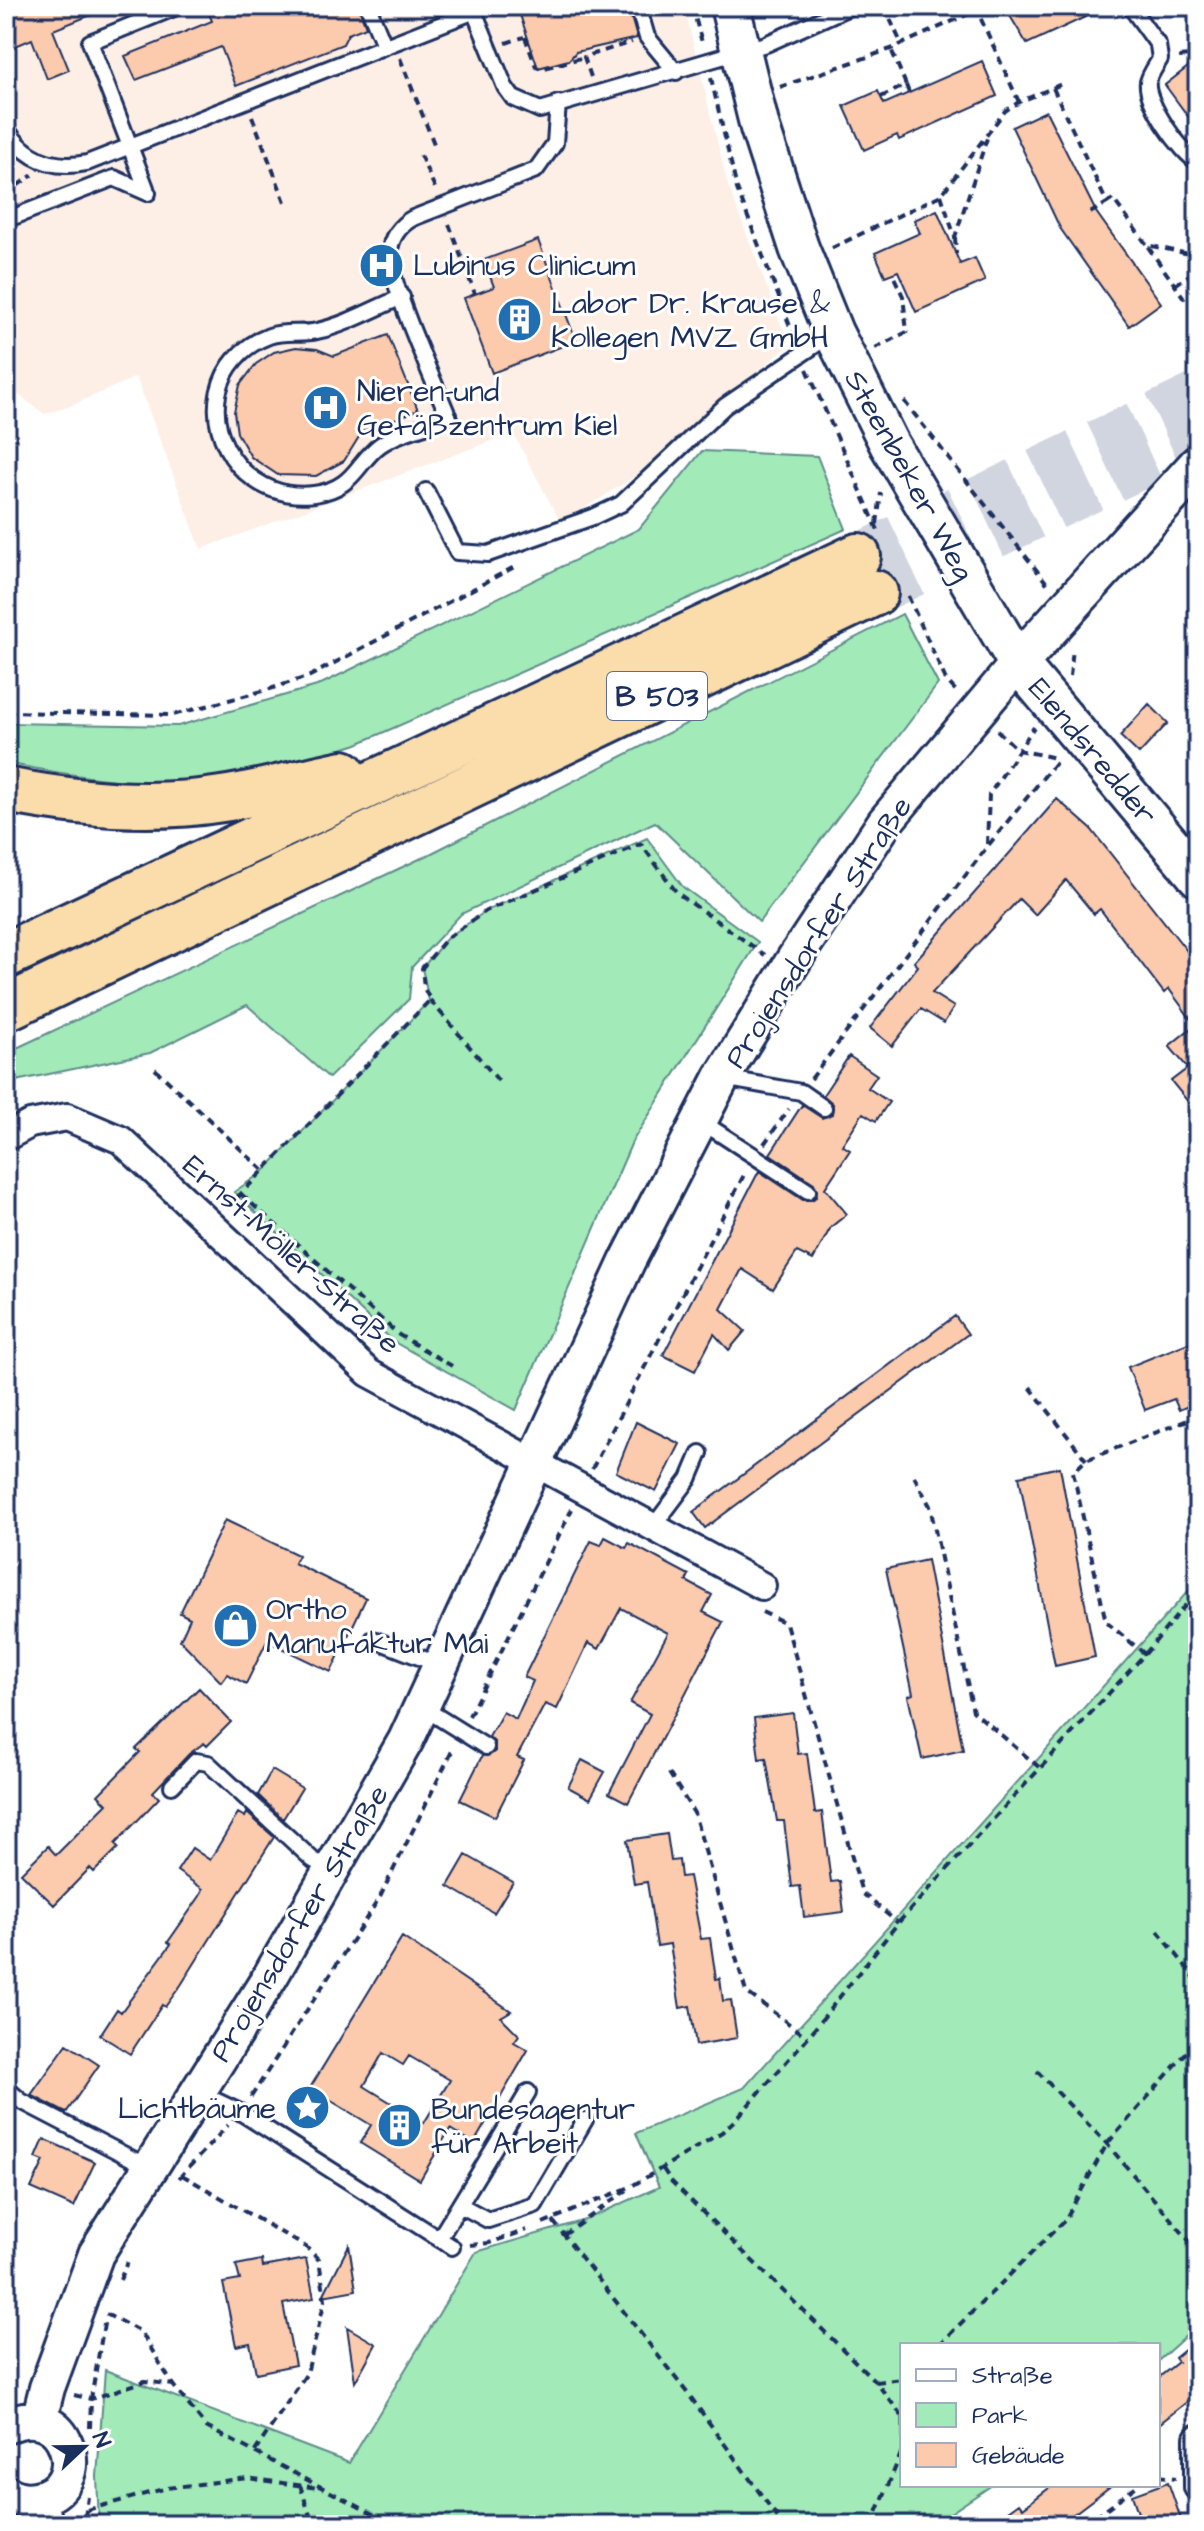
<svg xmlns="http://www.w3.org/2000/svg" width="1204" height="2531" font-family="'Architects Daughter',sans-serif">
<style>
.built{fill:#feefe6}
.green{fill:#a2eab8;stroke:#5e8c8b;stroke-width:2}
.building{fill:#fccaac;stroke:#1b2f5e;stroke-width:2;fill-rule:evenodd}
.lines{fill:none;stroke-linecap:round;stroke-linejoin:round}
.trunk-tunnel{stroke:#d1d5df;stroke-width:44;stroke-dasharray:44 22;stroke-linecap:butt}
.service-casing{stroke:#1b2f5e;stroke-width:20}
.minor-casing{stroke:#1b2f5e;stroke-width:32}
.tertiary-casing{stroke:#1b2f5e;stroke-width:40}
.secondary-casing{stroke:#1b2f5e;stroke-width:44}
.trunk-casing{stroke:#1b2f5e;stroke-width:50}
.path{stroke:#1b2f5e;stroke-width:4;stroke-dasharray:8 6;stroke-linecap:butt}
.service{stroke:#fff;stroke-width:14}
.minor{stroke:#fff;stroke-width:26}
.tertiary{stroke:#fff;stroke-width:34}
.secondary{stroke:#fff;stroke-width:38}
.trunk{stroke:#fbddab;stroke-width:44}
.labels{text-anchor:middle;stroke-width:6;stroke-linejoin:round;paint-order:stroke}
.shield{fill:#fff;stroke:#5f6d8e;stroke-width:2}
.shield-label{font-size:28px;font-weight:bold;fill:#1b2f5e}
.poi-label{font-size:30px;fill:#1b2f5e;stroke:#fff;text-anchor:start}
.street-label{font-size:30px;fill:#1b2f5e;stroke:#fff}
</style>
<rect width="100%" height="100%" fill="#fff"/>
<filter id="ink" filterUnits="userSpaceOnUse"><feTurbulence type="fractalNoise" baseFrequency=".0125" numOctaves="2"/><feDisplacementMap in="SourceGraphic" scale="16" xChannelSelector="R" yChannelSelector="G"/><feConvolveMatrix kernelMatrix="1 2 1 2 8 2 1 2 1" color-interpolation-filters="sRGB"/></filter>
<g filter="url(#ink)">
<path class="built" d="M6,6H684L728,185L789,345L634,477L561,523L513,433L201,549L136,377L68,407L44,414L6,385Z"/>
<path class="green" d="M702,451L817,456L846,529L357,744C310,759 264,775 214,781C155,789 65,775 6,763V723L178,726L317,686L639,529Z
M902,614L938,684L759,922L655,822L461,914L412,967L409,999L329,1078L247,1005L150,1053L6,1083V1053L426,856Z
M647,838L683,887L758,942L632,1142L516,1410L394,1342L234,1192L264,1171L429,1001L422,968L447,938L486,911Z
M1198,1580V2325L1158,2361V2345H902V2485H992L946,2516L940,2525H99L97,2476L105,2370L349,2463L476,2252L585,2220L659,2187L636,2133L744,2088Z"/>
<path class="building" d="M6,6H111V7L53,30L69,70L47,79L32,39L6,50Z
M206,6H358L366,27L348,34L343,44L236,86L221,47L136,80L125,56L212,21Z
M517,6H628L637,38L576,52L569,60L538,68Z
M1004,6H1109L1027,44Z
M1198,59V130L1165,85Z
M982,61L997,96L899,140L897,135L864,150L844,106L878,91L884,104Z
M1046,111L1096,212L1161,303L1129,326L1060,228L1012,127Z
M937,210L960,264L975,258L985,281L916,312L898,271L885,276L875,253L920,233L914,220Z
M538,240L576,341L492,373L464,298L494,287L484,260Z
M388,335L418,410L362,432L344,461L316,476L278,475L251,457L237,433L234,412L240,385L256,364L274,352L296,347L317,349L334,356Z
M1149,704L1168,723L1139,754L1120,736Z
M1057,799L1091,829L1198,965V1114L1171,1081L1188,1068L1169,1046L1195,1025L1169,989L1164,993L1100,909L1094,914L1066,880L1035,915L1019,899L932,993L954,1007L944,1023L921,1009L892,1046L870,1028L918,966L914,962Z
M849,1056L877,1075L868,1088L889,1102L876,1121L863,1113L842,1145L850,1150L825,1188L847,1214L831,1227L813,1260L797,1252L773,1289L742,1269L721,1309L745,1331L729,1350L714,1334L695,1371L663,1355L759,1171L803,1200H812L817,1196L814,1183L770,1154L802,1105L822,1118L832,1114L833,1104L823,1095Z
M955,1316L968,1334L705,1528L693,1512Z
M1198,1339V1379L1192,1381L1198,1402L1179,1410L1174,1399L1145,1410L1128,1367Z
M636,1422L680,1444L656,1492L616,1472Z
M1060,1467L1095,1657L1055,1666L1019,1476Z
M225,1520L298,1555L294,1563L366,1598L331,1672L267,1641L246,1684L227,1674L221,1682L180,1640L190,1618L180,1613Z
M605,1537L626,1548L629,1543L689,1575L686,1581L712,1595L703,1612L723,1622L628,1803L609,1793L650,1714L630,1703L668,1633L621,1608L599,1649L588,1643L557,1709L545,1704L517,1757L524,1760L495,1817L460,1800L482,1756L495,1752V1743L489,1737L503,1712L516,1719L533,1681L524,1677L591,1541L601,1545Z
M927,1560L963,1750L922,1759L908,1696L913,1694L886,1569Z
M199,1688L231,1722L207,1746L204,1743L189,1754L153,1792L159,1798L115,1844L118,1848L94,1872L90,1868L54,1905L21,1873L48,1846L56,1855L107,1804L98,1795L140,1752L136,1749Z
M793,1713L798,1754L807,1753L815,1813L822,1812L831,1882L840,1881L844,1912L804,1917L800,1886L792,1887L784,1821H777L766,1758L759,1759L754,1718Z
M582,1760L605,1772L590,1799L568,1787Z
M272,1770L302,1788L283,1819L258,1795Z
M238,1813L245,1817L247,1813L274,1837L181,1985L165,2007L162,2005L130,2054L100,2035L117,2009L121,2012L171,1944L168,1942L200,1896L203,1889L177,1871L192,1848L210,1860Z
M667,1834L671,1861L679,1860L681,1877L689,1876L701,1939L710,1938L716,1979L720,1978L723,2001L731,2000L737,2038L696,2045L690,2006L680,2008L670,1944L657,1946L647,1882L634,1884L627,1840Z
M466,1855L513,1882L494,1913L448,1886Z
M402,1937L511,2011L501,2017L519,2035L514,2042L528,2050L474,2143L450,2129L420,2180L360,2143L371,2125L310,2088ZM383,2053L403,2065L409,2056L450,2080L424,2123L364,2086Z
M67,2044L99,2065L66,2113L31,2095Z
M44,2139L95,2162L74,2207L31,2188L44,2161L36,2158Z
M349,2245L356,2290L323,2296Z
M306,2259L314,2298L283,2304L295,2365L256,2373L250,2343L236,2346L223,2283L240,2280L236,2265L262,2260L263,2267Z
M347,2327L376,2344L355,2382Z
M1198,2339V2393L1158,2425V2378L1178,2362L1175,2358Z
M1168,2482L1183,2525H1142L1132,2495Z
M1053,2485H1112L1059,2525H989L1019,2503L1023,2508Z"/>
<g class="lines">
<path class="trunk-tunnel" d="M858,556L1198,394
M875,593L1198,440"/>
<defs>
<path id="service" d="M368,6L384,45
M472,6L505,87L513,98L540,110L766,44L851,6
M638,6L647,37L676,72
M1130,6L1158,45L1160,59C1156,66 1150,74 1148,82C1145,102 1181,153 1198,162
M6,128C25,159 52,170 87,163L475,11
M146,188L90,42L174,8
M16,216L114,178L148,193
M402,297C375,308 346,325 317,331C301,335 285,330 269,336C213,357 201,421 238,465C257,487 285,498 314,494C355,488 356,463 380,445C398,432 428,426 449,418C435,384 389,283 390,253C390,238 400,225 413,218L536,170L555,143L558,103
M426,491L457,552L488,554L593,517L621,504L725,406L833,333
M723,1078L801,1092L824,1108
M699,1120L808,1191
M653,1527L689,1479L700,1453
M373,1639L442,1666
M422,1707L486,1747
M172,1786L196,1761L208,1763L313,1860L333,1870
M6,2088L21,2101L150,2168
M198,2092L240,2112L452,2247
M460,2205L488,2220L535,2205L585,2120
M439,2239L528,2092"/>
<path id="minor" d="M6,1137L30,1124L67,1117L121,1140L369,1373L762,1586
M1198,2438V2487
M44,2498L49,2525"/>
<path id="tertiary" d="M39,2420L47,2388L96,2254L270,1977L406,1740L627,1262L722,1077L795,958L885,822L1018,663
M6,2426C67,2395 96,2488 36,2499C25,2501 15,2499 6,2493"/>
<path id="secondary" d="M730,6L760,128L799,248L833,332L889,444L1018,663L1198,877
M1018,663L1198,465"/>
<path id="trunk" d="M6,790C77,804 150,811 222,799C263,793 302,781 343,773
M6,955L858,556
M6,1008L875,593"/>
</defs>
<use href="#service" class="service-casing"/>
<use href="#minor" class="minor-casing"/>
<use href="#tertiary" class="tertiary-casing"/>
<use href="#secondary" class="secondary-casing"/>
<use href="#trunk" class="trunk-casing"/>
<path class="path" d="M692,6L703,46
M975,6L1019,102
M890,19L902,45
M525,37L536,67L541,69L584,57
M506,43L524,37
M1179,57L1189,56L1198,50
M400,58L436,149
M591,77L584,57L632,42
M711,78L737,189L795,339
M906,85L909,93
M780,87L891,49L975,11
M1053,88L1107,203L1113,199L1147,245L1198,256
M881,97L906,85L891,49
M252,116L287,207
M420,155L436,190
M6,193L33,175
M941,195L955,237L987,138
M1090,213L1107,203
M449,224L475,294
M955,237L956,254
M1148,247L1184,298L1187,296
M832,248L941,195L1005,111L1019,102L1064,83
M1175,285L1198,269
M875,348L907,332L903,296L892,273
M807,369L878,530
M904,401L1049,586
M877,524L881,493
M908,596L946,680L956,691
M1070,676L1073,649
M6,712L173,715L270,689L310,676L518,565
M997,730L1018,750L1056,758
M987,844L989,795L1034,727
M430,1000L502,1085
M155,1069L264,1171
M811,1079L987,847L1059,758
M764,1144L789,1109
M241,1194L399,1335L452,1366
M227,1208L430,1000L424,988L422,968L447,938L486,911L641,844L677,893L765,955
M1030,1387L1086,1460
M592,1469L746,1171
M914,1476L930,1506L973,1711L1040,1768
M762,1612L786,1623L862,1893L898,1923
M1145,1654L1106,1622L1073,1472L1086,1460L1198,1416
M469,1716L572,1509
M669,1773L694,1813L746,1992L807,2037
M1158,1931L1198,1982
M1037,2071L1107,2144L1198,2251
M251,2097L380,1897L453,1749
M663,2169L671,2181L876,2382L902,2416
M182,2175L306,2247L319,2260L325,2300L307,2373L254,2453
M179,2178L228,2125
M553,2221L692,2399L783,2525
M543,2223L630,2187L722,2132L737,2118L808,2037L898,1923L1145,1654L1198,1590
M564,2235L627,2190
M470,2245L489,2243L527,2230
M120,2280L127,2262
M106,2314L141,2332L173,2385L206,2427L394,2525
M939,2345L1065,2220L1107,2144L1198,2039
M876,2382L902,2379
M74,2395L91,2399L145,2381L173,2385
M90,2428L91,2399L105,2318
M1158,2476L1176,2478
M300,2485L313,2525
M87,2510L167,2488L247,2478L318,2488
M71,2521L85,2517L88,2497
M872,2525L902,2451
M1084,2525L1138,2485"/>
<use href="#service" class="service"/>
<use href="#minor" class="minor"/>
<use href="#tertiary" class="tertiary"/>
<use href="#secondary" class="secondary"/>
<use href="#trunk" class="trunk"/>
</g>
</g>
<defs>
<symbol id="hospital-disc" viewBox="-11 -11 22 22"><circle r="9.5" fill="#1f6fb2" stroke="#fff"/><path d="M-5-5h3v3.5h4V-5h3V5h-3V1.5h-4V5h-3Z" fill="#fff"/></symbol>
<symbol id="building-disc" viewBox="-11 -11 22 22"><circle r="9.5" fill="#1f6fb2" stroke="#fff"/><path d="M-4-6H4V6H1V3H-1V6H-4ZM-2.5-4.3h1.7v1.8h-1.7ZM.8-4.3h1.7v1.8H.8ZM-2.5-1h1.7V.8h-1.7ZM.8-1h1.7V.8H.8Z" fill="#fff"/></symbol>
<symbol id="shop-disc" viewBox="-11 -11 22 22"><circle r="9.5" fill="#1f6fb2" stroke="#fff"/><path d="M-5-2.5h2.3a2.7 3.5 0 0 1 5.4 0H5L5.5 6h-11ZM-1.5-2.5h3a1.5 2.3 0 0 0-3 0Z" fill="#fff"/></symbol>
<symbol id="sight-disc" viewBox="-11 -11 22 22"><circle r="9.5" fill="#1f6fb2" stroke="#fff"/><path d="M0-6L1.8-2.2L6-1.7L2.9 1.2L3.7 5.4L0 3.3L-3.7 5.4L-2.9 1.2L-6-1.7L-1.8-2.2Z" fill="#fff"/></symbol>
</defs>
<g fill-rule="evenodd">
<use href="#hospital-disc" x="356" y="240" width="51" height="51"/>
<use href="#building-disc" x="494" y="294" width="51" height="51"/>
<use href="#hospital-disc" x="300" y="382" width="51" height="51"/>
<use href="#shop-disc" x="210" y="1600" width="51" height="51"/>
<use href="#sight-disc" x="282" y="2082" width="51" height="51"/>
<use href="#building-disc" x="374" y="2100" width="51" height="51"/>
</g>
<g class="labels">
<rect class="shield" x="607" y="672" width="100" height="48" rx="6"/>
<g class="shield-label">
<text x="657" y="706">B 503</text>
</g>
<g class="poi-label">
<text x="413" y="275">Lubinus Clinicum</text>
<text x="551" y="313">Labor Dr. Krause &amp;<tspan x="551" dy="34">Kollegen MVZ GmbH</tspan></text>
<text x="357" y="401">Nieren-und<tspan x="357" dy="34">Gefäßzentrum Kiel</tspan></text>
<text x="266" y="1619">Ortho<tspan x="266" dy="34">Manufaktur Mai</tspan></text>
<text x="276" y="2118" text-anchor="end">Lichtbäume</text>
<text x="431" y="2119">Bundesagentur<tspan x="431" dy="34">für Arbeit</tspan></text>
</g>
<g class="street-label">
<text transform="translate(910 475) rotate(61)" y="10">Steenbeker Weg</text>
<text transform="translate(1093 751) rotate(50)" y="10">Elendsredder</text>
<text transform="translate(818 932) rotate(-57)" y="10">Projensdorfer Straße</text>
<text transform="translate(292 1254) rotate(42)" y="10">Ernst-Möller-Straße</text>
<text transform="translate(299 1923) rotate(-59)" y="10">Projensdorfer Straße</text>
</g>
</g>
<rect width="1204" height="2531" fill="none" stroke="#fff" stroke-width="32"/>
<rect x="16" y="16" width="1172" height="2499" fill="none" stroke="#1b2f5e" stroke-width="3" filter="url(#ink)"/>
<rect x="900" y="2343" width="260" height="144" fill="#ffffff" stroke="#a4acbf" stroke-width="2"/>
<rect x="916" y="2369" width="40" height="12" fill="#ffffff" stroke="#a4acbf" stroke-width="2"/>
<text x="972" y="2383" font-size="24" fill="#1b2f5e">Straße</text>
<rect x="916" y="2403" width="40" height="24" fill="#a2eab8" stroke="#a4acbf" stroke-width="2"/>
<text x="972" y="2423" font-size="24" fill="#1b2f5e">Park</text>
<rect x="916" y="2443" width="40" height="24" fill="#fccaac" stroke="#a4acbf" stroke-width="2"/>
<text x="972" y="2463" font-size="24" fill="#1b2f5e">Gebäude</text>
<g transform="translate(84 2447) rotate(68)" stroke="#ffffff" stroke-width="6" paint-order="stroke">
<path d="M0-6L14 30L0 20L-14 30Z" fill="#1b2f5e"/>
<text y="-12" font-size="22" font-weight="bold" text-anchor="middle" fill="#1b2f5e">N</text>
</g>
</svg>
